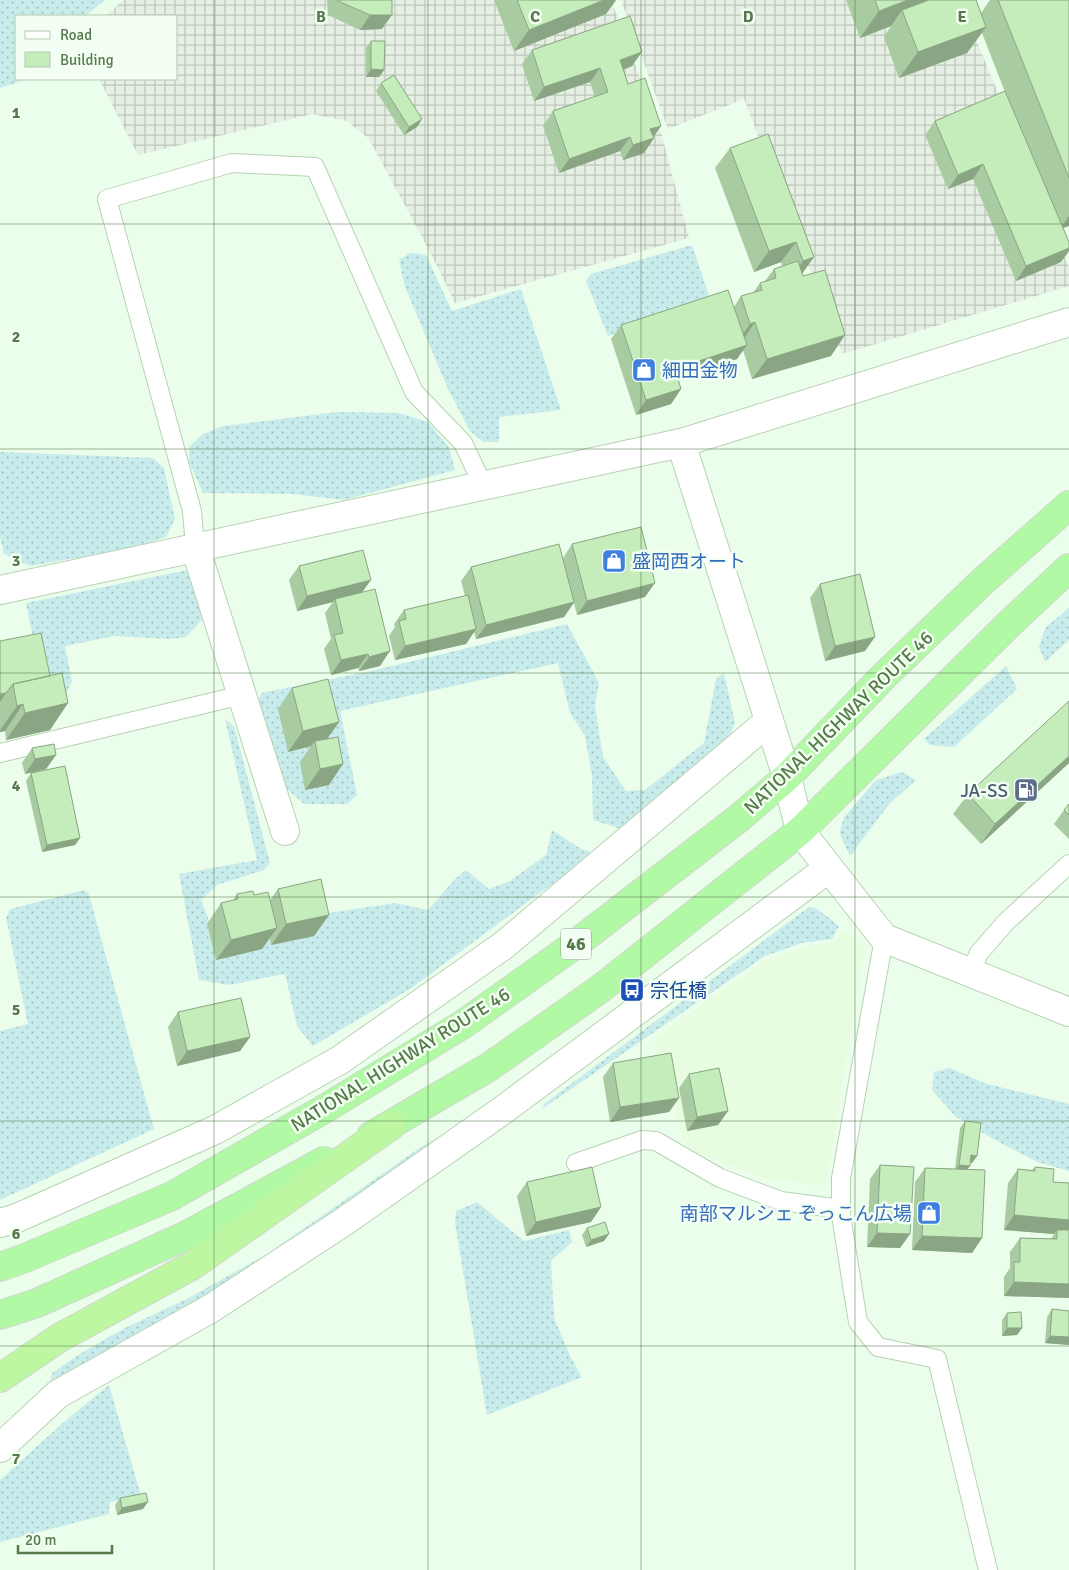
<svg xmlns="http://www.w3.org/2000/svg" width="1069" height="1570" font-family="Signika,'Noto Sans JP',sans-serif">
<style>
.commercial{fill:#e8fddf}
.industrial{fill:url(#industrial-grid)}
.grass{fill:url(#grass-dots)}
.lines{fill:none;stroke-linecap:round;stroke-linejoin:round}
.service-casing{stroke:#b7d3b2;stroke-width:20}
.minor-casing{stroke:#b7d3b2;stroke-width:30}
.tertiary-casing{stroke:#b7d3b2;stroke-width:30}
.trunk-casing{stroke:#d0d9cd;stroke-width:30}
.motorway-casing{stroke:#d0d9cd;stroke-width:30}
.service{stroke:#fff;stroke-width:18}
.minor{stroke:#fff;stroke-width:28}
.tertiary{stroke:#fff;stroke-width:28}
.trunk{stroke:#b1f9a4;stroke-width:28}
.motorway{stroke:#bef7a2;stroke-width:28}
.wall{fill:#a9cba1}
.shaded-wall{fill:#8aa583}
.building{fill:#c5ecbb;stroke:#8aa583}
.grid{fill:none;stroke:#57794c;stroke-width:1;stroke-opacity:0.55}
.labels{text-anchor:middle;stroke-width:5;stroke-linejoin:round;paint-order:stroke}
.shield{fill:#f2fff2;stroke:#86a17e;stroke-width:1}
.shield-label{font-size:18px;font-weight:bold;fill:#57794c}
.shop-label{font-size:19px;fill:#366cbe;stroke:#f2fff2;text-anchor:start}
.street-label{font-size:19px;fill:#57794c;stroke:#f2fff2}
.service-label{font-size:19px;fill:#4e5e75;stroke:#f2fff2;text-anchor:end}
.transit-label{font-size:19px;fill:#164399;stroke:#f2fff2;text-anchor:start}
.grid-label{font-size:16px;text-anchor:middle;font-weight:bold;fill:#57794c;stroke:#f2fff2;stroke-width:5;stroke-linejoin:round;paint-order:stroke}
</style>
<defs>
<pattern id="industrial-grid" width="8" height="8" patternUnits="userSpaceOnUse" patternTransform="scale(1.25)"><rect width="8" height="8" fill="#e5efe3"/><path d="M0 4h8M4 0v8" fill="none" stroke="#bcc6ba"/></pattern>
<pattern id="grass-dots" width="8" height="8" patternUnits="userSpaceOnUse" patternTransform="scale(1.25)"><rect width="8" height="8" fill="#c8ecec"/><path d="M2 2h.1M6 6h.1" fill="none" stroke="#a5c4c1" stroke-width="1.8" stroke-linecap="round"/></pattern>
</defs>
<rect width="100%" height="100%" fill="#ebfdeb"/>
<path class="commercial" d="M841,928L864,948L826,1186L763,1178L694,1151L685,1143L653,1039L766,960L804,947L835,941Z"/>
<path class="industrial" d="M123,0H611L662,136L689,238L455,303L430,252L369,139L347,121L312,114L138,155L99,79H176V16H106Z
M621,0H960L1069,267V286L842,354L744,99L668,129Z"/>
<path class="grass" d="M0,0H105L86,16H16V79H28L0,88Z
M692,245L711,301L608,336L586,281L591,274Z
M410,253L426,255L452,311L521,289L561,410L499,417V442H483L470,431L448,389L405,287L399,260Z
M337,412L399,413L428,422L449,447L455,470L344,500L292,494L203,493L189,462V447L203,434L223,426Z
M0,452L153,458L164,468L175,519L166,537L133,548L30,566L4,554L0,537Z
M192,569L205,617L186,637L170,639L114,636L65,646L72,681L63,701L47,707L26,603Z
M1069,608V640L1045,662L1039,647L1045,628Z
M567,624L599,683L595,706L603,757L626,791L645,790L704,743L716,679L724,673L735,723L727,742L624,830L593,820L592,775L585,736L570,713L558,663L340,711L357,795L347,804H304L286,788L268,739L257,704L261,693L371,671Z
M1006,666L1017,689L954,747L930,745L924,739Z
M225,719L234,726L270,863L264,870L217,885L201,900L213,931L231,932L335,912L395,903L428,910L455,879L466,870L489,889L510,881L546,855L552,830L581,849L589,851L590,856L410,989L313,1046L297,1026L285,974L229,985L199,980L179,874L257,860Z
M902,772L916,780L890,803L850,856L841,837L840,831L844,817L876,780Z
M85,890L89,895L154,1129L0,1200V1031L28,1024L6,918L10,909Z
M809,907L816,908L839,926L832,939L802,943L765,956L542,1109L544,1104Z
M950,1068L984,1083L1069,1104V1171L1037,1162L988,1136L955,1116L932,1090L934,1072Z
M441,1136L341,1211L211,1297L48,1390L52,1373L80,1354L123,1329L189,1298L267,1254L421,1147Z
M477,1202L524,1241L569,1230L572,1242L551,1261L554,1318L571,1358L582,1377L487,1415L455,1223L456,1211Z
M109,1385L141,1496L110,1502L109,1514L0,1542V1480L65,1421Z"/>
<g class="lines">
<defs>
<path id="service" d="M195,547L192,511L107,199L232,163L315,167L414,392L463,443L483,485
M0,753L242,695
M884,938L841,1178V1215L858,1322L878,1347L937,1359L988,1570
M970,973L979,953L1006,922L1069,864
M576,1163L642,1140L656,1141L720,1178L781,1201L841,1209"/>
<path id="minor" d="M195,547L285,831
M800,831L884,938L1069,1012
M0,1223L17,1218L215,1130L340,1060L504,945L769,721
M0,1448L58,1394L210,1309L342,1223L503,1110L829,868"/>
<path id="tertiary" d="M681,443L787,777L800,831
M0,590L681,443L1069,322"/>
<path id="trunk" d="M371,1136L489,1067L600,989L800,831L1010,623L1069,568
M0,1267L25,1258L172,1196L326,1108L462,1025L573,946L739,818L787,777L883,677L982,582L1069,505
M0,1315L37,1303L185,1236L324,1161"/>
<path id="motorway" d="M0,1378L59,1338L193,1265L392,1125"/>
</defs>
<use href="#service" class="service-casing"/>
<use href="#minor" class="minor-casing"/>
<use href="#tertiary" class="tertiary-casing"/>
<use href="#trunk" class="trunk-casing"/>
<use href="#motorway" class="motorway-casing"/>
<use href="#service" class="service"/>
<use href="#minor" class="minor"/>
<use href="#tertiary" class="tertiary"/>
<use href="#trunk" class="trunk"/>
<use href="#motorway" class="motorway"/>
</g>
<path class="wall" d="M327,0H392L382,29L360,30L328,15Z
M494,0H616L606,14L514,51Z
M846,0H976L981,13L990,0H1069V226L1063,228L1069,242V251L1061,262L1016,281L973,179L948,189L925,135L935,121L1005,92L982,33L967,53L899,78L884,37L891,26L860,38Z
M371,41L384,70L379,77H366V48Z
M532,50L632,66L624,70L628,84L661,126L653,137L654,138L644,153L623,160L620,151L559,173L543,126L553,111L595,97L590,82L534,101L522,64Z
M381,83L422,119L417,127L404,135L376,91Z
M730,148L814,257L802,273L831,356L752,379L743,350L737,359L678,379L681,389L671,404L636,415L611,339L621,325L734,307L741,296L753,293L760,283L765,281L774,269L782,266L781,262L754,272L715,168Z
M572,544L645,597L577,615L574,603L564,617L476,639L474,632L466,644L395,660L389,636L395,627L394,624L404,610L465,596L461,581L471,567L563,558Z
M299,566L363,592L380,666L359,671L358,668L331,675L324,649L331,639L325,613L333,602L297,611L289,580Z
M820,584L865,651L825,661L810,598Z
M0,641L50,676L68,703L50,730L6,740L5,731L0,732Z
M292,688L339,722L327,739L329,785L305,790L300,762L311,746L288,752L278,709Z
M32,748L56,755L46,769L25,774L22,763Z
M1069,763L981,844L953,814L968,794Z
M31,773L80,838L75,845L42,852L26,781Z
M1069,804V839L1054,824L1064,810Z
M278,889L329,915L314,936L271,945L270,938L262,949L216,960L207,924L221,903L233,900L237,894L254,895L270,900Z
M178,1012L250,1037L240,1051L177,1066L168,1027Z
M613,1063L679,1098L669,1112L610,1122L603,1077Z
M689,1074L728,1111L718,1125L687,1131L679,1088Z
M965,1121L977,1156L972,1163H970V1166L967,1169L982,1238L972,1253L912,1250L915,1182L925,1168L955,1169L960,1128Z
M880,1165L910,1234L900,1248L867,1247L870,1179Z
M1035,1167L1053,1182L1069,1298L1004,1296V1277L1010,1268V1252L1020,1238L1051,1239L1054,1234L1004,1230L1008,1183L1018,1169L1032,1170Z
M527,1182L601,1207L591,1222L526,1236L517,1196Z
M587,1228L609,1234L604,1241L586,1247L582,1235Z
M1052,1309L1069,1311V1345L1045,1343L1047,1317Z
M1007,1313L1022,1328L1017,1335L1002,1336V1320Z
M120,1498L143,1509L117,1515L115,1505Z"/>
<path class="shaded-wall" d="M604,0H616L606,14L514,51L529,30Z
M908,0H955L902,10L891,26L860,38L879,11Z
M370,15H392L382,29L360,30Z
M986,27L967,53L899,78L918,52Z
M642,52L632,66L610,74L620,60Z
M600,68L590,82L534,101L544,87Z
M371,69L384,70L379,77H366Z
M422,119L417,127L404,135L409,127Z
M661,126L652,139L654,138L644,153L623,160L633,145L650,129Z
M630,137L620,151L559,173L569,159Z
M983,164L973,179L948,189L958,175Z
M1069,216V226L1060,229Z
M796,242L781,262L754,272L769,251Z
M1069,248V251L1061,262L1016,281L1026,266Z
M814,257L799,278L788,282L803,261Z
M755,322L741,343L736,344L750,324Z
M845,335L831,356L752,379L767,359Z
M747,345L737,359L665,383L675,369Z
M681,389L671,404L636,415L646,400Z
M371,580L361,594L335,599L333,602L297,611L307,596Z
M655,583L645,597L577,615L587,601Z
M574,602L564,617L476,639L486,625Z
M476,629L466,644L395,660L405,646Z
M875,637L865,651L825,661L835,646Z
M390,651L380,666L359,671L369,657Z
M368,654L358,668L331,675L341,660Z
M6,693L0,702V695Z
M68,703L50,730L6,740L25,713Z
M23,704L5,731L0,732V730L17,706Z
M339,722L324,743L315,741L311,746L288,752L303,731Z
M56,755L46,769L25,774L35,759Z
M1069,756V763L981,844L995,824Z
M343,764L329,785L305,790L320,769Z
M80,838L75,845L42,852L47,845Z
M329,915L314,936L271,945L286,924Z
M277,928L262,949L216,960L231,940Z
M250,1037L240,1051L177,1066L187,1051Z
M679,1098L669,1112L610,1122L620,1107Z
M728,1111L718,1125L687,1131L697,1117Z
M971,1155L977,1156L972,1163L966,1162Z
M959,1165L970,1166L964,1173L954,1172Z
M601,1207L591,1222L526,1236L536,1222Z
M1014,1215L1069,1220V1236L1057,1230L1054,1234L1004,1230Z
M877,1233L910,1234L900,1248L867,1247Z
M609,1234L604,1241L586,1247L591,1240Z
M922,1236L982,1238L972,1253L912,1250Z
M1014,1282L1069,1284V1298L1004,1296Z
M1007,1328H1022L1017,1335L1002,1336Z
M1050,1336L1069,1337V1345L1045,1343Z
M148,1502L143,1509L117,1515L122,1508Z"/>
<path class="building" d="M338,0H392V15H370L338,1Z
M517,0H604L529,30Z
M875,0H908L879,11Z
M929,0H976L986,27L918,52L902,10Z
M998,0H1069V178Z
M630,16L642,52L620,60L628,84L645,78L661,126L650,129L654,138L633,145L630,137L569,159L553,111L608,92L600,68L544,87L532,50Z
M371,41H385L384,70L371,69Z
M394,75L422,119L409,127L381,83Z
M1005,91L1069,242V248L1026,266L983,164L958,175L935,121Z
M768,134L814,257L803,261L796,242L769,251L730,148Z
M798,261L803,276L825,270L845,335L767,359L755,322L750,324L741,296L762,290L760,283L776,278L774,269Z
M728,290L747,345L675,369L681,389L646,400L621,325Z
M641,527L655,583L587,601L572,544Z
M559,544L574,602L486,625L471,567Z
M363,550L371,580L307,596L299,566Z
M860,574L875,637L835,646L820,584Z
M375,589L390,651L369,657L368,654L341,660L334,635L343,633L335,599Z
M468,595L476,629L405,646L399,621L406,619L404,610Z
M41,633L50,676L13,684L6,693L0,694V641Z
M62,673L68,703L25,713L23,704L17,706L13,684Z
M328,679L339,722L303,731L292,688Z
M1069,701V756L995,824L968,794Z
M338,737L343,764L320,769L315,741Z
M54,744L56,755L35,759L32,748Z
M65,766L80,838L47,845L31,773Z
M1069,804V815L1064,810Z
M321,879L329,915L286,924L278,889Z
M253,891L254,895L268,892L277,928L231,940L221,903L238,899L237,894Z
M241,998L250,1037L187,1051L178,1012Z
M671,1053L679,1098L620,1107L613,1063Z
M719,1068L728,1111L697,1117L689,1074Z
M965,1121L981,1123L977,1156L971,1155L970,1166L959,1165Z
M880,1165L914,1167L910,1234L877,1233Z
M592,1167L601,1207L536,1222L527,1182Z
M1035,1167L1054,1169L1053,1182L1069,1183V1220L1014,1215L1018,1169L1035,1171Z
M925,1168L985,1170L982,1238L922,1236Z
M605,1222L609,1234L591,1240L587,1228Z
M1057,1230H1069V1284L1014,1282V1262H1020V1238L1057,1239Z
M1052,1309L1069,1311V1337L1050,1336Z
M1021,1312L1022,1328H1007V1313Z
M146,1493L148,1502L122,1508L120,1498Z"/>
<path class="grid" d="M214,0V1570M428,0V1570M641,0V1570M855,0V1570M0,224H1069M0,449H1069M0,673H1069M0,897H1069M0,1121H1069M0,1346H1069"/>
<defs>
<symbol id="shop-square" viewBox="-11 -11 22 22"><rect x="-9" y="-9" width="18" height="18" rx="4" fill="#3f7fe0" stroke="#f2fff2"/><path d="M-5-2.5h2.3a2.7 3.5 0 0 1 5.4 0H5L5.5 6h-11ZM-1.5-2.5h3a1.5 2.3 0 0 0-3 0Z" fill="#fff"/></symbol>
<symbol id="fuel-square" viewBox="-11 -11 22 22"><rect x="-9" y="-9" width="18" height="18" rx="4" fill="#5c6f8a" stroke="#f2fff2"/><path d="M-5.5-6h7V0h2V4h1.3V-2.5L3-4.5l.8-.8L6-3V5H2.5V1h-1V6h-7ZM-4.2-4.7v3.2H.2V-4.7Z" fill="#fff"/></symbol>
<symbol id="bus-square" viewBox="-11 -11 22 22"><rect x="-9" y="-9" width="18" height="18" rx="4" fill="#1a4fb4" stroke="#f2fff2"/><path d="M-5-6H5V4H4V6H2V4H-2V6H-4V4H-5ZM-3.5-4V0h7V-4ZM-3.5 1.2v1.5H-2V1.2ZM2 1.2v1.5H3.5V1.2Z" fill="#fff"/></symbol>
</defs>
<g fill-rule="evenodd">
<use href="#shop-square" x="630" y="356" width="28" height="28"/>
<use href="#shop-square" x="600" y="547" width="28" height="28"/>
<use href="#fuel-square" x="1012" y="776" width="28" height="28"/>
<use href="#bus-square" x="618" y="976" width="28" height="28"/>
<use href="#shop-square" x="915" y="1199" width="28" height="28"/>
</g>
<g class="labels">
<rect class="shield" x="561" y="928.5" width="30" height="31" rx="4"/>
<g class="shield-label">
<text x="576" y="950">46</text>
</g>
<g class="shop-label">
<text x="662" y="377">細田金物</text>
<text x="632" y="568">盛岡西オート</text>
<text x="912" y="1220" text-anchor="end">南部マルシェ ぞっこん広場</text>
</g>
<g class="street-label">
<text transform="translate(838 722) rotate(-44)" y="7">NATIONAL HIGHWAY ROUTE 46</text>
<text transform="translate(400 1059) rotate(-32)" y="7">NATIONAL HIGHWAY ROUTE 46</text>
</g>
<g class="service-label">
<text x="1008" y="797">JA-SS</text>
</g>
<g class="transit-label">
<text x="650" y="997">宗任橋</text>
</g>
</g>
<g class="grid-label">
<text x="321" y="22">B</text>
<text x="535" y="22">C</text>
<text x="748" y="22">D</text>
<text x="962" y="22">E</text>
<text x="16" y="118">1</text>
<text x="16" y="342">2</text>
<text x="16" y="566">3</text>
<text x="16" y="791">4</text>
<text x="16" y="1015">5</text>
<text x="16" y="1239">6</text>
<text x="16" y="1464">7</text>
</g>
<rect x="15" y="15" width="162" height="65" fill="#f2fff2" stroke="#b4c9b0"/>
<rect x="25" y="31" width="25" height="8" fill="#ffffff" stroke="#b4c9b0"/>
<text x="60" y="40" font-size="15" fill="#57794c">Road</text>
<rect x="25" y="52" width="25" height="15" fill="#c5ecbb" stroke="#b4c9b0"/>
<text x="60" y="65" font-size="15" fill="#57794c">Building</text>
<path d="M18 1545v8h94v-8" fill="none" stroke="#57794c" stroke-width="2.5"/>
<text x="25" y="1545" font-size="15" fill="#57794c" stroke="#f2fff2" stroke-width="4" paint-order="stroke">20 m</text>
</svg>
